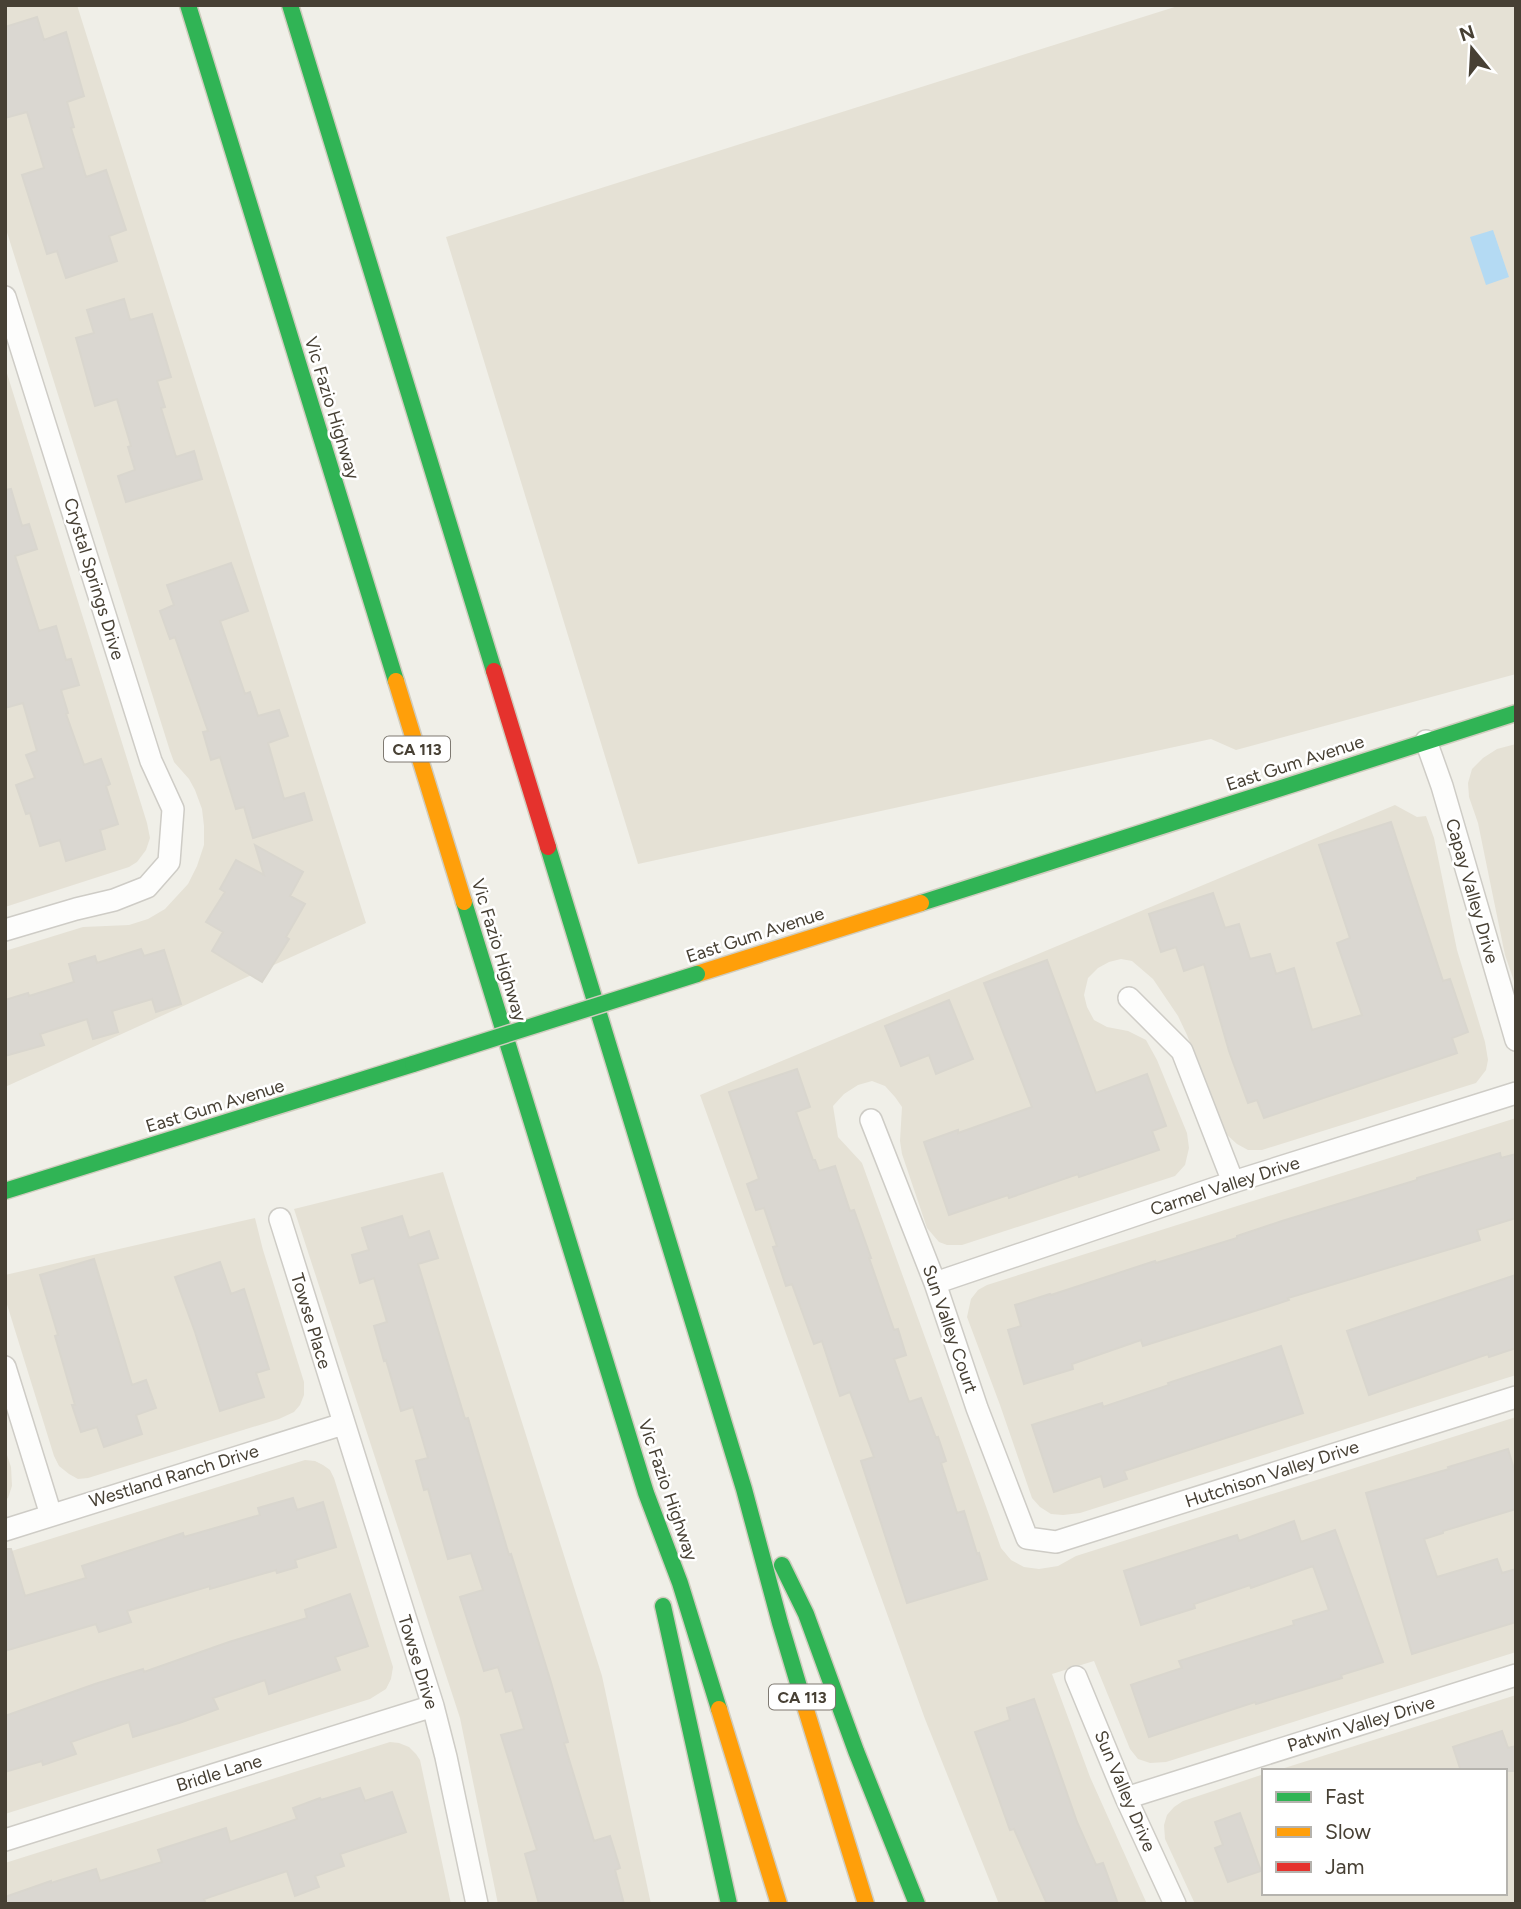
<svg xmlns="http://www.w3.org/2000/svg" width="1521" height="1909" font-family="Figtree,sans-serif">
<style>
.residential{fill:#e5e1d5}
.water{fill:#b4daf3}
.building{fill:#dad7d1;stroke:#d9d6ce;stroke-width:2}
.lines{fill:none;stroke-linecap:round;stroke-linejoin:round}
.street-casing{stroke:#ceccc6;stroke-width:24}
.fast-casing{stroke:#d0ccbe;stroke-width:19}
.slow-casing{stroke:#d0ccbe;stroke-width:19}
.jam-casing{stroke:#d0ccbe;stroke-width:19}
.street{stroke:#fdfdfc;stroke-width:21}
.fast{stroke:#30b455;stroke-width:16}
.slow{stroke:#ff9f0a;stroke-width:16}
.jam{stroke:#e5322d;stroke-width:16}
.fast-bridge-casing{stroke:#d0ccbe;stroke-width:19;stroke-linecap:butt}
.fast-bridge{stroke:#30b455;stroke-width:16}
.labels{text-anchor:middle;stroke-width:5;stroke-linejoin:round;paint-order:stroke}
.shield{fill:#fff;stroke:#7e7971;stroke-width:2}
.shield-label{font-size:16px;font-weight:bold;fill:#474034}
.street-label{font-size:18px;fill:#474034;stroke:#fff}
</style>
<rect width="100%" height="100%" fill="#f0efe8"/>
<path class="residential" d="M5,5H77L366,923L5,1087V951L83,927L129,925L148,919L165,909L188,884L197,866L204,845V826L202,809L195,790L189,779L174,762L170,751L5,226Z
M1181,5H1516V674L1236,750L1211,739L638,864L446,237Z
M5,367L147,823L150,838L146,850L137,862L129,867L5,907Z
M1516,744V987L1505,955L1478,823L1469,797L1468,783L1472,769L1483,758L1497,749Z
M1395,805L1417,817L1426,816L1434,838L1457,950L1485,1042L1488,1060L1486,1070L1476,1083L1262,1150H1248L1237,1144L1226,1134L1187,1035L1178,1016L1153,979L1132,961L1121,959L1109,962L1098,968L1088,978L1084,995L1087,1007L1094,1020L1107,1027L1128,1031L1146,1040L1157,1060L1187,1133L1189,1148L1185,1165L1175,1176L962,1245H947L939,1242L927,1228L902,1154L900,1141L902,1107L895,1097L885,1086L872,1081L858,1085L844,1094L833,1106L838,1137L862,1163L1001,1548L1011,1560L1024,1567L1039,1569L1058,1566L1076,1556L1516,1417V1652L1166,1762L1150,1763L1138,1759L1130,1749L1094,1661L1052,1674L1090,1777L1147,1904H999L925,1719L700,1095Z
M1516,1118V1375L1080,1513L1063,1515L1051,1514L1040,1507L1032,1498L1000,1405L967,1317L971,1299L978,1290L987,1285Z
M443,1172L602,1676L651,1904H498L460,1718L294,1209Z
M255,1218L263,1250L304,1382V1395L300,1405L294,1412L279,1419L88,1478L78,1479L69,1474L59,1466L54,1456L5,1298V1275Z
M5,1449L11,1467L12,1486L8,1498L5,1500Z
M305,1460L315,1461L323,1465L330,1470L334,1478L393,1667L391,1679L386,1689L370,1699L5,1814V1553Z
M1516,1695V1904H1195L1165,1839L1164,1825L1167,1815L1174,1807L1183,1801L1264,1774V1893H1505V1771H1275Z
M390,1742L399,1743L409,1747L416,1754L420,1760L451,1904H5V1863Z"/>
<path class="water" d="M1493,230L1509,277L1486,285L1470,237Z"/>
<path class="building" d="M37,17L44,40L66,32L84,96L67,102L74,127L71,128L86,177L106,170L126,230L109,236L117,261L66,278L57,251L47,254L22,175L44,168L27,112L5,118V27Z
M124,299L130,320L152,314L171,377L157,381L165,407L161,408L176,457L194,451L202,479L126,502L118,476L135,470L128,447L131,446L117,399L95,406L76,338L94,333L87,310Z
M11,489L22,526L29,524L37,549L15,556L39,631L56,626L66,660L71,659L79,685L61,690L68,713L66,714L84,765L101,759L110,784L106,786L118,824L100,830L105,849L66,861L60,840L40,846L30,813L26,814L16,785L35,778L26,755L37,751L23,703L5,708V490Z
M231,563L248,611L220,621L245,694L250,692L258,716L279,710L288,736L268,743L284,799L304,793L312,820L253,838L244,807L236,809L220,757L211,760L203,732L208,731L175,637L170,639L160,611L174,605L167,585Z
M1391,822L1443,981L1450,979L1468,1032L1452,1038L1457,1053L1264,1118L1257,1100L1248,1103L1229,1051L1204,964L1184,971L1176,947L1161,952L1149,914L1213,893L1225,928L1239,924L1250,959L1270,954L1276,974L1294,968L1312,1030L1362,1015L1337,943L1350,938L1319,845Z
M255,845L303,872L290,896L305,904L286,937L289,939L262,982L212,951L223,932L206,922L225,892L220,889L236,860L264,875Z
M141,949L144,956L164,950L181,1004L156,1012L152,999L112,1011L118,1032L93,1039L87,1019L40,1034L44,1045L5,1056V1000L28,993L29,996L74,982L69,964L95,956L97,963Z
M1047,960L1096,1093L1147,1074L1166,1126L1152,1131L1159,1150L1079,1177L1078,1174L1009,1198L1008,1195L949,1215L924,1142L958,1130V1133L1032,1107L984,983Z
M949,1000L973,1059L936,1074L929,1055L901,1066L885,1026Z
M797,1069L810,1107L796,1112L813,1160H815L819,1171L835,1166L850,1211L854,1210L871,1258H869L894,1330L898,1329L906,1355L894,1359L909,1402L921,1398L936,1438L938,1437L946,1461L941,1463L957,1513L964,1511L977,1554L979,1553L987,1579L907,1603L861,1461L874,1457L850,1392L840,1396L822,1341L814,1344L792,1284L786,1286L773,1247L777,1246L764,1208L756,1210L747,1184L759,1179L729,1092Z
M1500,1153L1501,1158L1516,1154V1218L1477,1230L1480,1240L1288,1298L1289,1300L1261,1309L1143,1346L1141,1340L1072,1364L1073,1369L1024,1384L1008,1330L1021,1326L1015,1305L1050,1294L1051,1295L1155,1261L1156,1263L1237,1238V1236L1282,1221L1417,1180V1178Z
M402,1216L409,1238L429,1231L438,1258L418,1264L465,1419L468,1418L509,1555L511,1554L550,1679L568,1742L564,1743L594,1841L610,1836L620,1868L615,1870L624,1904H539L525,1854L537,1850L501,1735L524,1729L512,1690L506,1692L498,1667L484,1671L460,1597L483,1590L471,1553L448,1559L428,1489L424,1490L416,1461L428,1458L413,1407L401,1411L386,1360L384,1361L374,1326L387,1322L374,1278L360,1283L352,1255L369,1250L362,1228Z
M94,1259L132,1385L146,1380L156,1408L136,1415L142,1434L104,1447L97,1427L81,1432L72,1405H75L55,1336L58,1335L40,1275Z
M220,1262L231,1294L244,1289L269,1369L256,1373L264,1397L220,1411L195,1332L175,1277Z
M1516,1275V1348L1489,1357L1488,1354L1369,1395L1347,1331Z
M1281,1346L1303,1413L1124,1471L1127,1479L1104,1487L1101,1476L1054,1492L1032,1425L1102,1403L1103,1407L1169,1385L1168,1383Z
M1508,1449L1516,1476V1509L1443,1531V1533L1424,1539L1437,1577L1497,1559L1502,1573L1516,1569V1622L1412,1654L1366,1493L1449,1469L1448,1467Z
M293,1498L297,1510L323,1502L336,1547L295,1560L297,1567L277,1573L276,1570L210,1589V1586L127,1611L131,1622L99,1632L96,1624L5,1651V1549H11L25,1596L86,1578L82,1566L183,1533L184,1537L260,1515L258,1508Z
M1294,1521L1301,1542L1335,1530L1383,1662L1341,1675L1342,1678L1256,1704L1255,1702L1149,1737L1131,1685L1182,1668L1179,1661L1294,1625L1293,1621L1329,1610L1313,1566L1251,1588L1250,1585L1194,1604L1195,1608L1141,1625L1124,1571L1237,1535L1239,1541Z
M350,1594L368,1646L335,1657L340,1670L269,1694L265,1680L213,1698L218,1709L182,1722L133,1737L129,1722L71,1742L76,1754L43,1765L42,1761L5,1772V1716L95,1684L143,1669L144,1672L229,1642L307,1618L305,1610Z
M1034,1699L1077,1822L1096,1865L1103,1863L1118,1904H1047L1014,1829L1010,1830L975,1732L1010,1720L1007,1708Z
M1502,1731L1508,1748L1516,1746V1771H1461L1453,1747Z
M360,1788L365,1801L392,1792L406,1832L340,1854L344,1866L315,1876L319,1887L295,1896L287,1871L204,1899L206,1904H5V1897L51,1881V1883L96,1869L100,1881L162,1862L158,1850L226,1828L230,1842L297,1819L293,1808L320,1798L321,1800Z
M1240,1813L1261,1871L1228,1882L1215,1848L1223,1845L1215,1822Z"/>
<g class="lines">
<defs>
<path id="street" d="M5,297L151,761L173,809L169,862L147,887L114,900L76,909L5,930
M1426,741L1442,786L1516,1040
M1129,998L1182,1051L1233,1182
M871,1120L935,1283L977,1408L1027,1538L1056,1542L1516,1397
M280,1219L433,1706L446,1757L477,1904
M935,1283L1233,1182L1516,1093
M5,1367L51,1515
M5,1530L343,1424
M1076,1677L1126,1798L1175,1904
M1126,1798L1516,1675
M5,1840L433,1706"/>
<path id="fast" d="M188,5L396,681
M290,5L494,671
M548,847L744,1489L780,1623L803,1700
M464,902L646,1493L680,1583L719,1709
M921,903L1516,713
M5,1191L413,1064
M782,1565L806,1614L856,1751L917,1904
M663,1606L729,1904"/>
<path id="slow" d="M396,681L464,902
M697,974L921,903
M803,1700L866,1904
M719,1709L779,1904"/>
<path id="jam" d="M494,671L548,847"/>
</defs>
<use href="#street" class="street-casing"/>
<use href="#fast" class="fast-casing"/>
<use href="#slow" class="slow-casing"/>
<use href="#jam" class="jam-casing"/>
<use href="#street" class="street"/>
<use href="#fast" class="fast"/>
<use href="#slow" class="slow"/>
<use href="#jam" class="jam"/>
<defs>
<path id="fast-bridge" d="M413,1064L697,974"/>
</defs>
<use href="#fast-bridge" class="fast-bridge-casing"/>
<use href="#fast-bridge" class="fast-bridge"/>
</g>
<g class="labels">
<g class="shield">
<rect x="384" y="736.5" width="66" height="25" rx="5"/>
<rect x="769" y="1684.5" width="66" height="25" rx="5"/>
</g>
<g class="shield-label">
<text x="417" y="755">CA 113</text>
<text x="802" y="1703">CA 113</text>
</g>
<g class="street-label">
<text transform="translate(332 408) rotate(73)" y="6">Vic Fazio Highway</text>
<text transform="translate(94 579) rotate(73)" y="6">Crystal Springs Drive</text>
<text transform="translate(1295 763) rotate(-18)" y="6">East Gum Avenue</text>
<text transform="translate(1472 891) rotate(74)" y="6">Capay Valley Drive</text>
<text transform="translate(755 935) rotate(-18)" y="6">East Gum Avenue</text>
<text transform="translate(499 950) rotate(73)" y="6">Vic Fazio Highway</text>
<text transform="translate(215 1106) rotate(-17)" y="6">East Gum Avenue</text>
<text transform="translate(1225 1186) rotate(-18)" y="6">Carmel Valley Drive</text>
<text transform="translate(311 1321) rotate(73)" y="6">Towse Place</text>
<text transform="translate(950 1329) rotate(71)" y="6">Sun Valley Court</text>
<text transform="translate(1272 1474) rotate(-18)" y="6">Hutchison Valley Drive</text>
<text transform="translate(174 1476) rotate(-17)" y="6">Westland Ranch Drive</text>
<text transform="translate(668 1490) rotate(71)" y="6">Vic Fazio Highway</text>
<text transform="translate(418 1662) rotate(73)" y="6">Towse Drive</text>
<text transform="translate(1361 1724) rotate(-17)" y="6">Patwin Valley Drive</text>
<text transform="translate(219 1773) rotate(-17)" y="6">Bridle Lane</text>
<text transform="translate(1125 1791) rotate(67)" y="6">Sun Valley Drive</text>
</g>
</g>
<rect width="1521" height="1909" fill="none" stroke="#474034" stroke-width="14"/>
<rect x="1262" y="1769" width="245" height="126" fill="#ffffff" stroke="#b5b3ae" stroke-width="2"/>
<rect x="1276" y="1792" width="35" height="10" fill="#30b455" stroke="#b5b3ae" stroke-width="2"/>
<text x="1325" y="1804" font-size="21" fill="#474034">Fast</text>
<rect x="1276" y="1827" width="35" height="10" fill="#ff9f0a" stroke="#b5b3ae" stroke-width="2"/>
<text x="1325" y="1839" font-size="21" fill="#474034">Slow</text>
<rect x="1276" y="1862" width="35" height="10" fill="#e5322d" stroke="#b5b3ae" stroke-width="2"/>
<text x="1325" y="1874" font-size="21" fill="#474034">Jam</text>
<g transform="translate(1472 49) rotate(342)" stroke="#ffffff" stroke-width="5" paint-order="stroke">
<path d="M0-5L12 26L0 18L-12 26Z" fill="#474034"/>
<text y="-10" font-size="19" font-weight="bold" text-anchor="middle" fill="#474034">N</text>
</g>
</svg>
